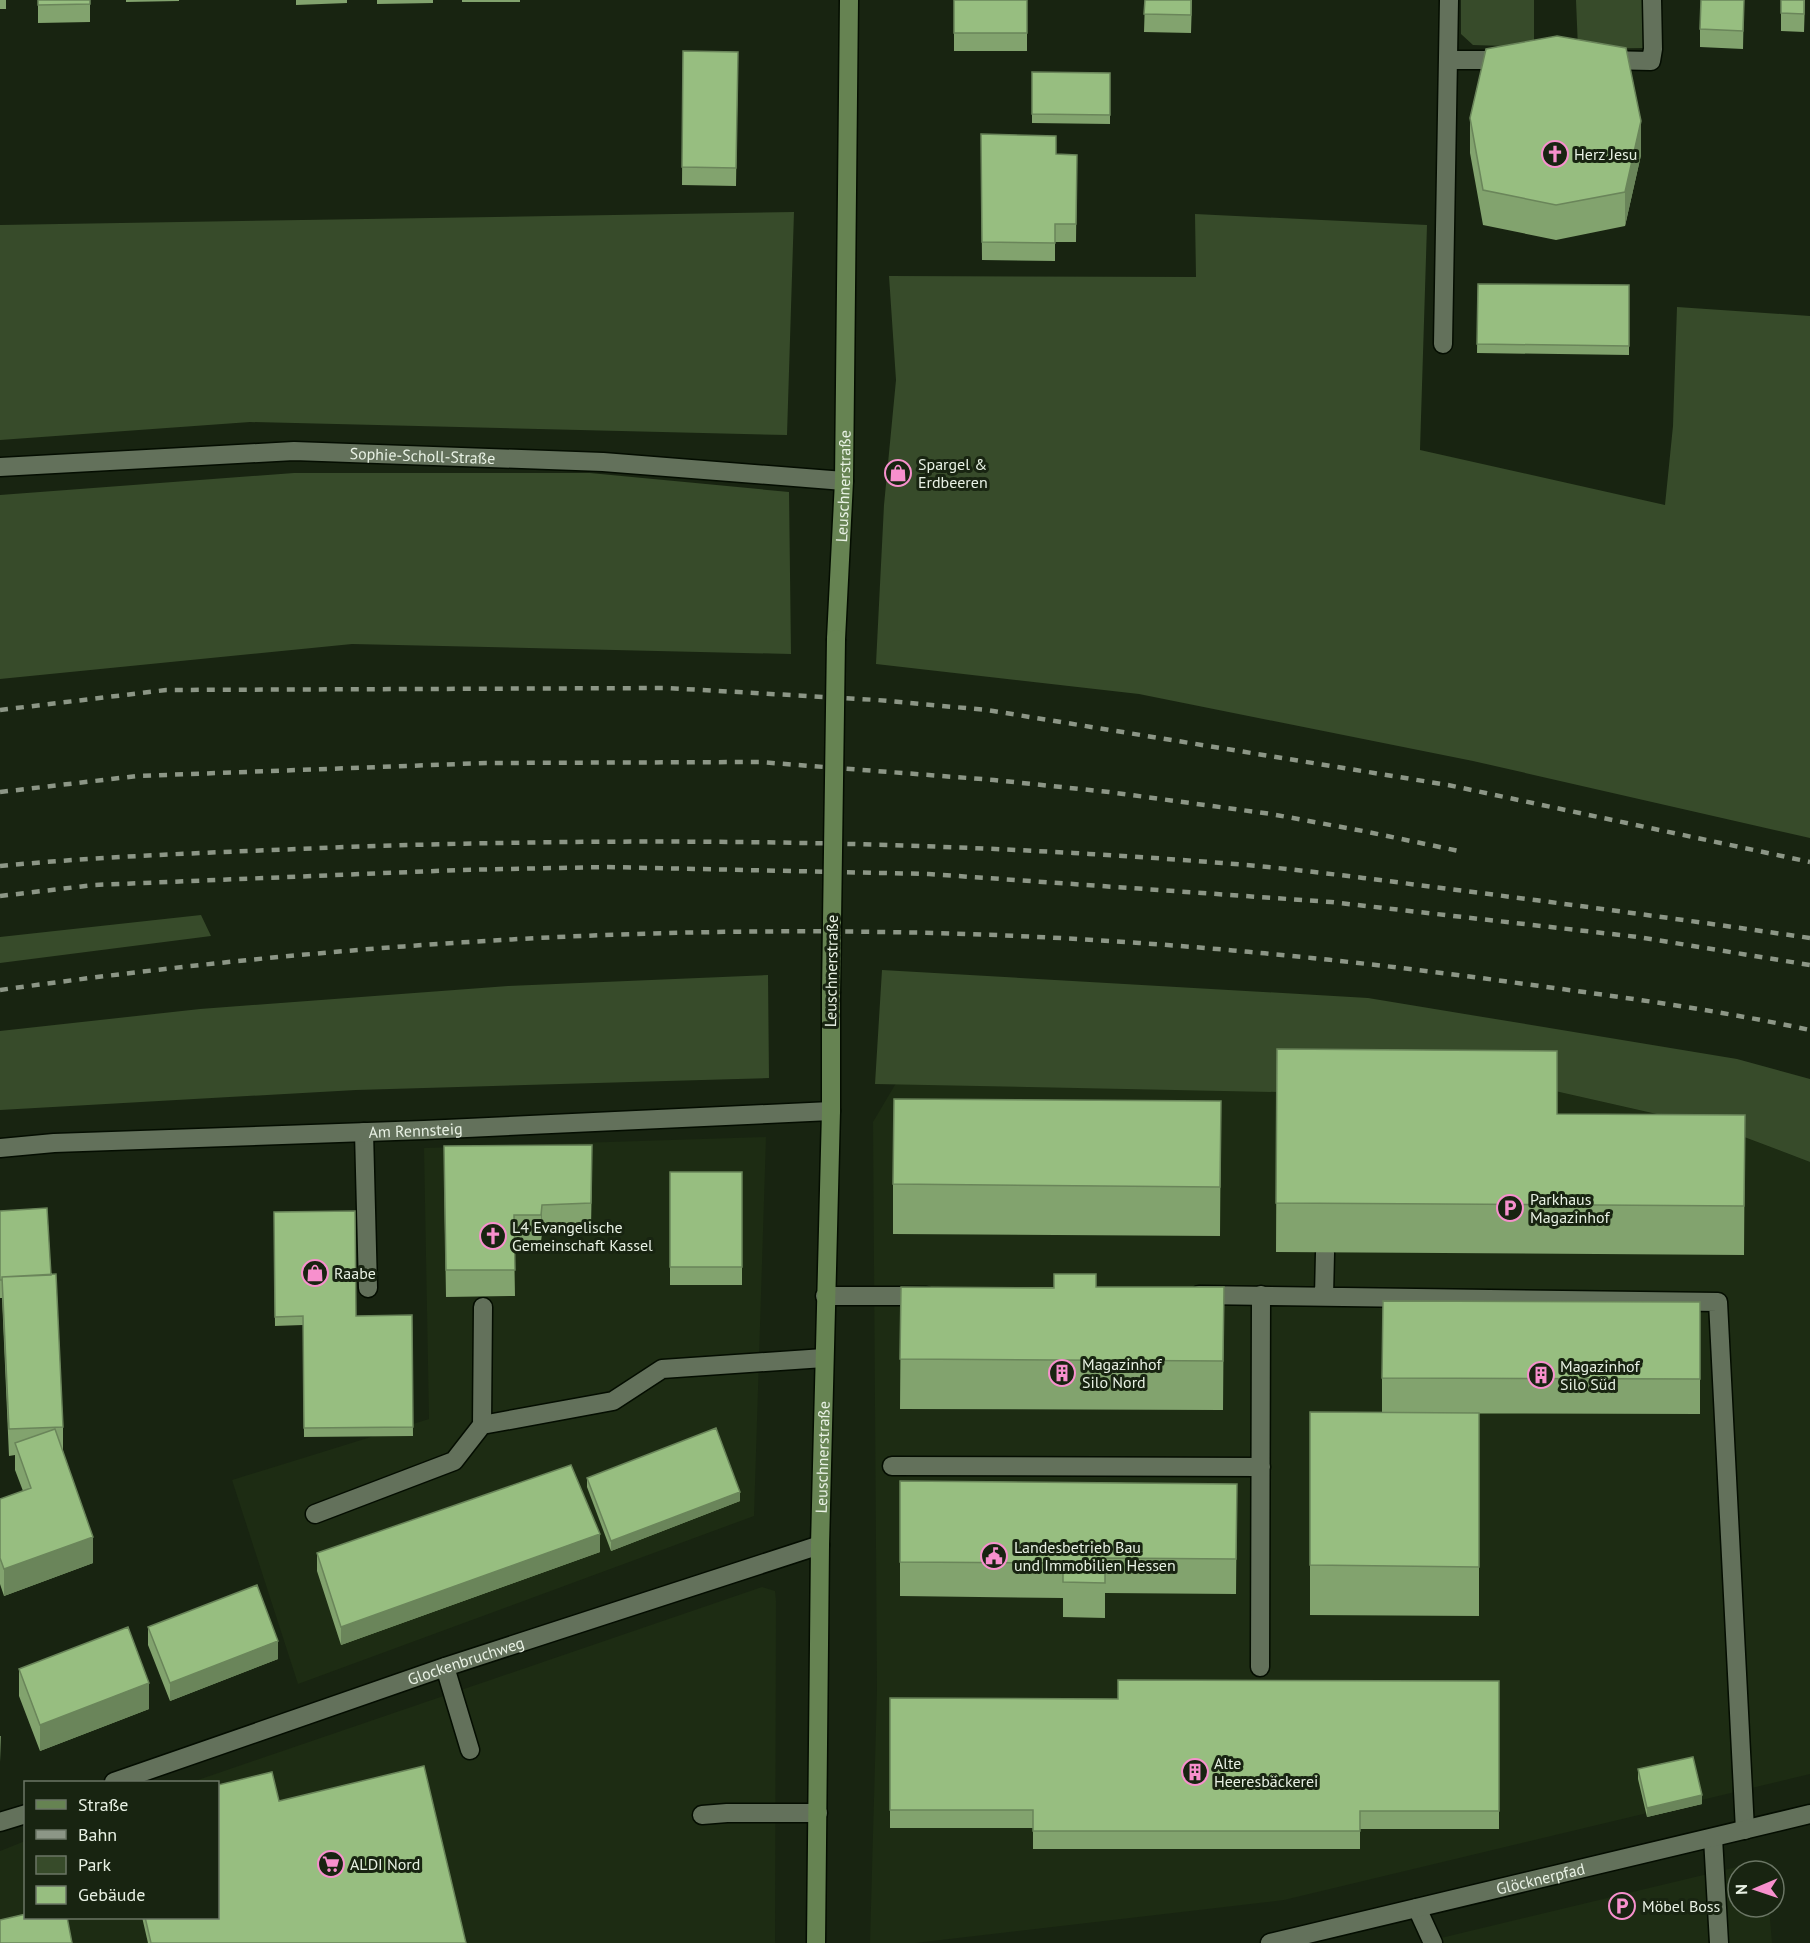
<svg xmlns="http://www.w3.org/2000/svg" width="1810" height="1943" font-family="'PT Sans',sans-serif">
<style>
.built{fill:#1d2c13}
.green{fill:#374b2a}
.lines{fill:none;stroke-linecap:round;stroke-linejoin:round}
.service-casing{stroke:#040d01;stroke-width:21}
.minor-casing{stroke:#040d01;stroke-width:21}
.secondary-casing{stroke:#040d01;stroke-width:21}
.service{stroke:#63715b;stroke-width:18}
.minor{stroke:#63715b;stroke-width:18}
.secondary{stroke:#668352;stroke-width:18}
.rail{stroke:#8c9686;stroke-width:4.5;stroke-dasharray:8 8;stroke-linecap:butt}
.secondary-bridge-casing{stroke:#040d01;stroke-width:21;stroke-linecap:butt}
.secondary-bridge{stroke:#668352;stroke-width:18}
.wall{fill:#82a36e}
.shaded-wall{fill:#6a855a}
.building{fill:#97be80;stroke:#6a855a;stroke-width:1.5}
.labels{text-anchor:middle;stroke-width:6;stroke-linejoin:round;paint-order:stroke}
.poi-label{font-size:16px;fill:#e8f1e4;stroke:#182411;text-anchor:start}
.street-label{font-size:16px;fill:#e8f1e4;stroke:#182411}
</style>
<rect width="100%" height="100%" fill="#182411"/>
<path class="built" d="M902,1073L1555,1091L1723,1129L1810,1162V1774L1284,1900L915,1943H870L877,1690L873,1122Z
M766,1137L754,1516L298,1684L232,1480L429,1419L424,1148Z
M762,1587L775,1591L776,1601L775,1943H0V1851L25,1841L26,1918H218V1782H192Z
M1766,1860L1767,1871H1738V1907H1769L1772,1943H1420Z"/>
<path class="green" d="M1461,0H1534V47L1473,45L1461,34Z
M1576,0H1645L1646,48L1578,49Z
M794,212L787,435L250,422L0,440V225Z
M1195,214L1427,225L1420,450L1665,505L1673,426L1677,307L1810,316V838L1473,761L1139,694L876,664L884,505L896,380L889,276L1196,277Z
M294,473H590L789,492L791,654L352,644L0,679V495Z
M201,915L211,936L0,963V937Z
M882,970L1368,998L1737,1059L1810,1079V1162L1723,1129L1555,1091L1278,1092L875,1084Z
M768,975L769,1078L356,1090L0,1110V1031L200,1009L508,986Z"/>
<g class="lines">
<defs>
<path id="service" d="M1448,60H1506
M1605,60L1651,61L1653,49L1652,0
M1443,344L1449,0
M364,1132L368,1288
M1199,1295L1718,1302L1745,1830
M825,1296H926
M1324,1296L1325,1253
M483,1307L482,1425L613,1401L662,1369L824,1358
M892,1466L1261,1467
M315,1514L454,1461L482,1425
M445,1667L470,1750
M1260,1667L1261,1295
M702,1815L727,1813H818
M1713,1838L1719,1943
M1417,1908L1433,1943"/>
<g id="minor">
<path id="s1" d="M0,467L294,451L603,462L844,481"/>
<path id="s2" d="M0,1148L54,1143L424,1130L831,1111"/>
<path id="s3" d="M114,1782L445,1667L820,1545"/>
<path d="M0,1822L26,1814"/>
<path id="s4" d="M1270,1943L1810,1814"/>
</g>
<g id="secondary">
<path id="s5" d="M836,639L844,481L849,0"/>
<path id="s6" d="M816,1943L820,1545L831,1111V993"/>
</g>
</defs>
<use href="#service" class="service-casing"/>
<use href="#minor" class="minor-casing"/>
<use href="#secondary" class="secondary-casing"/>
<use href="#service" class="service"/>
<use href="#minor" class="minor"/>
<use href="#secondary" class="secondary"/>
<path class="rail" d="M0,710L166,690L667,688L877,700L987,710L1448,785L1810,862
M0,792L137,776L486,763L759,762L994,780L1109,792L1271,814L1363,831L1459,851
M0,866C115,855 231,852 346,847C638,837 930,840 1222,863C1300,869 1379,880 1457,890C1575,905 1693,921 1810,938
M0,896L94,885L459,870L606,867L929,874L1331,902L1638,937L1810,965
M0,990C292,949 589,927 884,932C1091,935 1298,953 1503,981C1605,995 1709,1008 1810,1030"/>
<defs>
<path id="secondary-bridge" d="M831,993L836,639"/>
</defs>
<use href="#secondary-bridge" class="secondary-bridge-casing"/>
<use href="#secondary-bridge" class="secondary-bridge"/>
</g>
<path class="wall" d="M0,0H6V9H0Z
M38,0H90V22L38,23Z
M126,0H179V1L126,2Z
M296,0H347V3L296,5Z
M377,0H433V3L377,4Z
M462,0H520V2H462Z
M954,0H1027V51H954Z
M1145,0H1192L1191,33L1144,32Z
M1744,0L1743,49L1700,47V29Z
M1781,0H1805L1804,32L1781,31Z
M683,51L738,52L736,186L682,185Z
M1032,72L1110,73V124L1032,123Z
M1470,118L1641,155L1625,226L1556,240L1483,225L1470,153Z
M981,134L1056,154L1077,155L1076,242H1055V261L982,260Z
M1478,284L1629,285V355L1477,353Z
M1277,1049L1557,1114L1745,1115L1744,1255L1276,1252Z
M1221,1101L1220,1236L893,1234V1184Z
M592,1171L591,1229L542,1232L541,1241H514L515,1296L446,1297L444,1173Z
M670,1172H742V1285H670Z
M0,1211L51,1275L63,1427V1451L93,1563L4,1596L0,1584V1499L23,1491L15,1470V1455L9,1456L2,1298H0Z
M274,1212L356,1316L412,1315L413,1436L304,1437L303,1325L275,1326Z
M901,1287H1224L1223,1410L900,1409Z
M1700,1302V1414L1416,1413H1479V1616L1310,1615V1412L1382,1413V1378Z
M587,1478L740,1501L611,1551L587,1487Z
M900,1481L1237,1484L1236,1594L1105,1593V1618L1063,1617V1598L900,1596Z
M600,1552L341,1645L317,1571V1553Z
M148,1627L278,1659L170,1701L148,1645Z
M19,1669L149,1709L40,1751L19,1696Z
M1499,1681V1829H1360V1849H1033V1828H890V1698L1118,1699Z
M1638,1769L1702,1804L1647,1817L1638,1779Z
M279,1801L466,1943H148L142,1917H218Z"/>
<path class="shaded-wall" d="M1641,121V155L1625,226V192Z
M542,1205V1232L541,1241V1215Z
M740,1492V1501L611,1551V1541Z
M600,1534V1552L341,1645V1627Z
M93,1537V1563L4,1596V1569Z
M278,1641V1659L170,1701V1683Z
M149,1683V1709L40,1751V1725Z
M0,1736H1L0,1762Z
M1702,1795V1804L1647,1817V1808Z"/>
<path class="building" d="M38,0H90V4L38,5Z
M954,0H1027V33H954Z
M1145,0H1191V15L1144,14Z
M1701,0H1744L1743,31L1700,29Z
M1781,0H1804V14L1781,13Z
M1557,36L1626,48L1641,121L1625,192L1556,205L1483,190L1470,118L1486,49Z
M683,51L738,52L736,168L682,167Z
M1032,72L1110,73V115L1032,114Z
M981,134L1056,136V154L1077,155L1076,224H1055V243L982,242Z
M1478,284L1629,285V346L1477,344Z
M1277,1049L1557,1051V1114L1745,1115L1744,1206L1276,1203Z
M894,1099L1221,1101L1220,1187L893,1184Z
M592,1145L591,1203L542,1205L541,1215H514L515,1270H446L444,1146Z
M670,1172H742V1267H670Z
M47,1208L51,1275L2,1277V1280H0V1211Z
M355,1211L356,1316L412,1315L413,1427L304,1428L303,1316L275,1317L274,1212Z
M56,1274L63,1427L9,1429L2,1277Z
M1054,1274H1096V1287H1224L1223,1361L900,1359L901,1287L1054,1288Z
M1383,1301L1700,1302V1379L1382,1378Z
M1310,1412L1479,1413V1567L1310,1565Z
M716,1428L740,1492L611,1541L587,1478Z
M55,1429L93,1537L4,1569L0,1558V1499L31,1488L15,1443Z
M571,1465L600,1534L341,1627L317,1553Z
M900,1481L1237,1484L1236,1559L1105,1558V1583L1063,1582V1563L900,1562Z
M257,1585L278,1641L170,1683L148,1627Z
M128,1627L149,1683L40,1725L19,1669Z
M1118,1680L1499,1681V1811H1360V1831H1033V1810H890V1698L1118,1699Z
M1693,1757L1702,1795L1647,1808L1638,1769Z
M424,1766L466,1943H151L145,1917H218V1785L272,1772L279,1801Z
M26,1914V1917H67L72,1943H0V1920Z"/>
<defs>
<symbol id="church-ring" viewBox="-11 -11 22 22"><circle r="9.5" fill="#182411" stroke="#f790cd" stroke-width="1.5"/><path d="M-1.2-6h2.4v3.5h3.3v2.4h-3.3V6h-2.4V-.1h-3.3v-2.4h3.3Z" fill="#f790cd"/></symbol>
<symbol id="shop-ring" viewBox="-11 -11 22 22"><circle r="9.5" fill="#182411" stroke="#f790cd" stroke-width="1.5"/><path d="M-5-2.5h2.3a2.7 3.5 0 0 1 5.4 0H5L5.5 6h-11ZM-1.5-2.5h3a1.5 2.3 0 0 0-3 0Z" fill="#f790cd"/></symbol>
<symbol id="parking-ring" viewBox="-11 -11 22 22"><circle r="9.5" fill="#182411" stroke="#f790cd" stroke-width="1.5"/><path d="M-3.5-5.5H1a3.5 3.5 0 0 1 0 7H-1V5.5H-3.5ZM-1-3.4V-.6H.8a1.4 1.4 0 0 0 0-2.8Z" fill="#f790cd"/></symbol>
<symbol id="building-ring" viewBox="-11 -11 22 22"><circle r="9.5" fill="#182411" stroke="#f790cd" stroke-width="1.5"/><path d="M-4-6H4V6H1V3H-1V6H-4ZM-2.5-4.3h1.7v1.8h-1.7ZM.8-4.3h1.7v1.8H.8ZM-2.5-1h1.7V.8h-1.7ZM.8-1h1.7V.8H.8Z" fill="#f790cd"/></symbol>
<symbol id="civic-ring" viewBox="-11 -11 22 22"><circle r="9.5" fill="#182411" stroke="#f790cd" stroke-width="1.5"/><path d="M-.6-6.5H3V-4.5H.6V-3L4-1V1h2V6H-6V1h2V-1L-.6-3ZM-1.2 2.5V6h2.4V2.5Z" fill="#f790cd"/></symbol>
<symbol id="supermarket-ring" viewBox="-11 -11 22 22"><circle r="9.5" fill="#182411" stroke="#f790cd" stroke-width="1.5"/><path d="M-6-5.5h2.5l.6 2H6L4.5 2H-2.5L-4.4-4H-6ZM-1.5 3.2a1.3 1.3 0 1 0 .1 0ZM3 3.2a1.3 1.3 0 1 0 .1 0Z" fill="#f790cd"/></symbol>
</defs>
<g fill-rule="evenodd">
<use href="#church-ring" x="1540" y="139" width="30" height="30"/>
<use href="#shop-ring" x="883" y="458" width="30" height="30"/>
<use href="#parking-ring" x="1495" y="1193" width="30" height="30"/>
<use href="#church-ring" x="478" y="1221" width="30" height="30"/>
<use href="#shop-ring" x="300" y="1258" width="30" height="30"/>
<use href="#building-ring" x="1047" y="1358" width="30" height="30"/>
<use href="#building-ring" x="1526" y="1360" width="30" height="30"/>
<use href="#civic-ring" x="979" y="1541" width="30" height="30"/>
<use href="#building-ring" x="1180" y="1757" width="30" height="30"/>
<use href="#supermarket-ring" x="316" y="1849" width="30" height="30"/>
<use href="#parking-ring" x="1607" y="1891" width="30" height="30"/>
</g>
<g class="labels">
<g class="poi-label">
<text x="1574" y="160">Herz Jesu</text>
<text x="918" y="470">Spargel &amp;<tspan x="918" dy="18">Erdbeeren</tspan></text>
<text x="1530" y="1205">Parkhaus<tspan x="1530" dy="18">Magazinhof</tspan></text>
<text x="512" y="1233">L4 Evangelische<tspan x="512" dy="18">Gemeinschaft Kassel</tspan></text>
<text x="334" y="1279">Raabe</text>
<text x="1082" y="1370">Magazinhof<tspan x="1082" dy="18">Silo Nord</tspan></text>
<text x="1560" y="1372">Magazinhof<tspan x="1560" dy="18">Silo Süd</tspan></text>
<text x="1014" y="1553">Landesbetrieb Bau<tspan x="1014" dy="18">und Immobilien Hessen</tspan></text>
<text x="1214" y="1769">Alte<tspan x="1214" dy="18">Heeresbäckerei</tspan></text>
<text x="350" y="1870">ALDI Nord</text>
<text x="1642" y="1912">Möbel Boss</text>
</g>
<g class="street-label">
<text dy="6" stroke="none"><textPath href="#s1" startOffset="423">Sophie-Scholl-Straße</textPath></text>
<text dy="6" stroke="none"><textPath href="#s5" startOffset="153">Leuschnerstraße</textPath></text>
<text transform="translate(831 971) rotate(-89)" y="6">Leuschnerstraße</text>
<text dy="6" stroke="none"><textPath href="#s2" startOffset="416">Am Rennsteig</textPath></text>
<text dy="6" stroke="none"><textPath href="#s6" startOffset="486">Leuschnerstraße</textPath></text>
<text dy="6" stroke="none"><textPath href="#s3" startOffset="372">Glockenbruchweg</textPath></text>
<text dy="6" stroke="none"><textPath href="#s4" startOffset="278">Glöcknerpfad</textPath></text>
</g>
</g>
<rect x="24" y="1781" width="195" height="138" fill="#182411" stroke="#6b7665" stroke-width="1.5"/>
<rect x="36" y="1800" width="30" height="9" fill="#668352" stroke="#6b7665" stroke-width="1.5"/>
<text x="78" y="1811" font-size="18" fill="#e8f1e4">Straße</text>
<rect x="36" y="1830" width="30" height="9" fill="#8c9686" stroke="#6b7665" stroke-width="1.5"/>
<text x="78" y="1841" font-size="18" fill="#e8f1e4">Bahn</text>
<rect x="36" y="1856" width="30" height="18" fill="#374b2a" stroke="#6b7665" stroke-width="1.5"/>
<text x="78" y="1871" font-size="18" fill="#e8f1e4">Park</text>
<rect x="36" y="1886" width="30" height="18" fill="#97be80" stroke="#6b7665" stroke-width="1.5"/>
<text x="78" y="1901" font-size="18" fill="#e8f1e4">Gebäude</text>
<g transform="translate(1756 1889) rotate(268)"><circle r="28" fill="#182411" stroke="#6b7665" stroke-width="1.5"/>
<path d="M0-4.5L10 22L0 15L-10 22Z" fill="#f790cd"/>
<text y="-9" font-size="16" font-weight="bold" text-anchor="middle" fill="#e8f1e4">N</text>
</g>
</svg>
